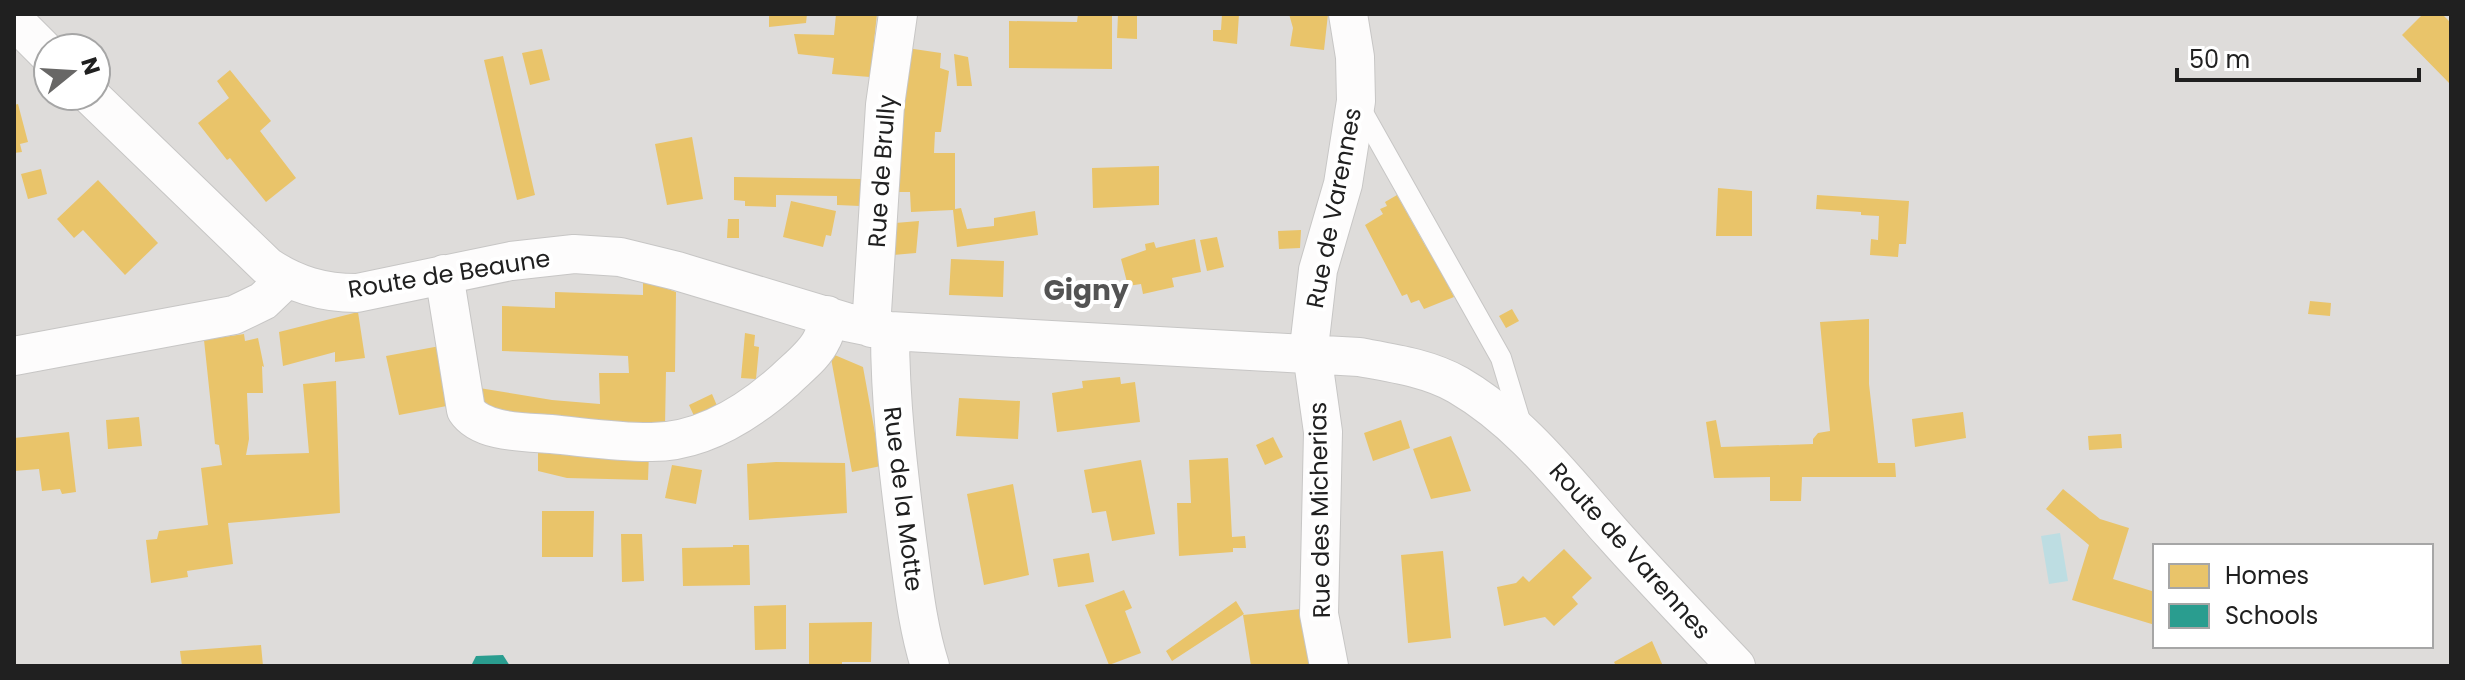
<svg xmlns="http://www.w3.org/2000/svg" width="2465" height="680" font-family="Poppins,sans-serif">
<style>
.residential{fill:#dedcda;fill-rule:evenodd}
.water{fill:#bddde2}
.homes{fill:#e9c46a}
.schools{fill:#2a9d8f}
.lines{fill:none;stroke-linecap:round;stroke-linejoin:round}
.lane-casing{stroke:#c7c6c5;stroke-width:22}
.street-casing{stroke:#c7c6c5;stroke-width:40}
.lane{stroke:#fdfcfc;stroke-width:20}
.street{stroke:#fdfcfc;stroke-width:38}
.labels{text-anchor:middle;stroke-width:8;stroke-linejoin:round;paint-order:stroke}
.street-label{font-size:24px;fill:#202020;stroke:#fff}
.quarter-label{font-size:28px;font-weight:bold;fill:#535353;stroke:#fff}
</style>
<rect width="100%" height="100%" fill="#efece9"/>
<path class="residential" d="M14,14H2451V666H14ZM48,48H96V96H48ZM2155,546H2431V646H2155Z"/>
<path class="water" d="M2060,533L2068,581L2049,584L2041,536Z"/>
<path class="homes" d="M769,14H807L806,23L769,27Z
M836,14H877L870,77L832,74L834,58L798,54L794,34L834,35Z
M1078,14H1112V69L1009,68V21L1077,22Z
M1118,14H1137V39L1117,38Z
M1222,14H1239L1237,44L1213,41V30H1221Z
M1289,14H1328L1324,50L1290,46L1293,28Z
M2423,14H2442L2451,23V85L2402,35Z
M907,48L941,53L940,68L949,71L941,132H935L934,153H955V209L961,208L967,229L994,226V218L1035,211L1038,235L957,247L953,210L911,212L910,192H899L898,179Z
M542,49L550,80L530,85L522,53Z
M954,54L968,57L972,86H957Z
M503,56L535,195L517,200L484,60Z
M230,70L271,121L260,131L296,178L266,202L230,158L227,160L198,123L229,98L217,81Z
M18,104L28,142L20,144L22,152L14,153V105Z
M692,137L703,199L667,205L655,144Z
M1159,166V205L1093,208L1092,168Z
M41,169L47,194L28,199L21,174Z
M734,177L861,179L860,206L837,205V196L776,195V207L745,206V201L734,200Z
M98,180L158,243L125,275L83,230L74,238L57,219Z
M1718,188L1752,191V236H1716Z
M1397,195L1426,247L1428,245L1454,297L1424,309L1419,300L1411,303L1407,294L1402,296L1365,225L1383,214L1380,209L1387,206L1385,202Z
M1817,195L1909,201L1906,244H1899L1898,257L1870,255L1871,239L1878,240L1879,216L1861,215V212L1816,209Z
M791,201L836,211L831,236L826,235L823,247L783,237Z
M728,219H739V238H727Z
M919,221L916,253L893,255L895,223Z
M1301,230L1300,248L1279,249L1278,231Z
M1217,237L1224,267L1207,271L1200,240Z
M1195,239L1201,272L1172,278L1174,287L1143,294L1141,284L1128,286L1121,259L1146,250L1145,244L1154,242L1156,248Z
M951,259L1004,261L1003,297L949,295Z
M643,280L676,292L675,372H666L665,426L478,410L473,387L552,400L600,404L599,373H629L628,356L502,351V306L555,308V292L643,295Z
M2310,301L2331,303L2330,316L2308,314Z
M1512,309L1519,321L1506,328L1499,316Z
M358,312L365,358L335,362V352L283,366L279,332Z
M1869,319V384L1878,463H1895L1896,477H1802L1801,501H1770V477L1714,478L1706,422L1716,420L1721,447L1813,444V439L1818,433L1830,431L1820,322Z
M745,333L755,335L754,346L759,347L756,379L741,378Z
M244,334L245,341L258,338L264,367L262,366L263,393H247L249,439L246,455L309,453L303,384L336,381L340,513L228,523L233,564L187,571L188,577L151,583L146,540L157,539L159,531L208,525L201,468L222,465L219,445L215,444L204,340Z
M440,346L452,405L399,415L386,356Z
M830,353L863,367L881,466L852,472Z
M1120,377L1121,384L1135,382L1140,422L1057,432L1052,393L1083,388L1082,381Z
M712,394L718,408L695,418L689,405Z
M959,398L1020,401L1018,439L956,436Z
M1963,412L1966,438L1915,447L1912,419Z
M139,417L142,446L108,449L106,420Z
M1401,420L1410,448L1373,461L1364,433Z
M69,432L76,492L62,494L60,489L42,491L39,469L14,471V438Z
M2121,434L2122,448L2089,450L2088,436Z
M1451,436L1471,491L1431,499L1413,449Z
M1273,437L1283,457L1265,465L1256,445Z
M538,451L649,452L648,480L567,478L538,471Z
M1228,458L1232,537L1245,536L1246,548H1233V552L1179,556L1177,503H1191L1189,460Z
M1141,460L1155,534L1112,541L1106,511L1092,513L1084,470Z
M776,462L845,463L847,513L749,520L747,464Z
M672,465L702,470L696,504L665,498Z
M1013,484L1029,575L984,585L967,494Z
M2063,489L2100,519L2129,528L2113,579L2155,592V625L2072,600L2089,545L2046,509Z
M542,511H594L593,557H542Z
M621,534H642L644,581L622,582Z
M733,545H749L750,585L683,586L682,548L733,547Z
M1564,549L1592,578L1572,597L1578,604L1554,626L1545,617L1504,626L1497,587L1516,583L1523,576L1529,582Z
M1443,551L1451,638L1408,643L1401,555Z
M1089,553L1094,582L1058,587L1053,559Z
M1124,590L1132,608L1125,611L1141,653L1109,665L1085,605Z
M1236,601L1244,614L1172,661L1166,651Z
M786,605V649L755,650L754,606Z
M1301,609L1314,666H1251L1243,615Z
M872,622L871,662H842V666H809V623Z
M1652,641L1663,666H1616L1614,662Z
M261,645L263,666H182L180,651Z"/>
<path class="schools" d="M503,655L510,666H471L476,656Z"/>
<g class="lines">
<defs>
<path id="lane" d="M1358,104L1501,358L1522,427"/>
<path id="street" d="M14,20L48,54
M91,96L267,266C295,285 323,293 357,293L511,261L574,254L620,257L677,271L846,322L890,331L1359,357C1392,363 1428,368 1458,385C1520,421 1564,479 1611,532C1652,578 1694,622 1736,666
M444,274L466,410C481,433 525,432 551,434C583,437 616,442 649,442C700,443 748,413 785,380C797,368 815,355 822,339C826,333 826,323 827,315
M871,328L885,105L898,14
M890,331C890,401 898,469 907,539C913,582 917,625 930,666
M14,356L234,315L263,301L286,279
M1329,666L1319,614L1323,432L1310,339L1318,270L1343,184L1356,101L1355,57L1348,14"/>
</defs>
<use href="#lane" class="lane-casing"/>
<use href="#street" class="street-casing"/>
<use href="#lane" class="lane"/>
<use href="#street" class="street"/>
</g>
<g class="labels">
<g class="street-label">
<text transform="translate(882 171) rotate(-86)" y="8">Rue de Brully</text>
<text transform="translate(1334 208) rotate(-79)" y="8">Rue de Varennes</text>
<text transform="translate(449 274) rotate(-9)" y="8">Route de Beaune</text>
<text transform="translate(903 499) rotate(83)" y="8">Rue de la Motte</text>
<text transform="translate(1320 510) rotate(-91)" y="8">Rue des Micherias</text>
<text transform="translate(1630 551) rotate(48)" y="8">Route de Varennes</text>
</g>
<g class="quarter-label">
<text x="1086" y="300">Gigny</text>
</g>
</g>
<rect width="2465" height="680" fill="none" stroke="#202020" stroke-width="32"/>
<rect x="2153" y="544" width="280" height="104" fill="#ffffff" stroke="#a6a6a6" stroke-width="2"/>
<rect x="2169" y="564" width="40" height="24" fill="#e9c46a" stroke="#a6a6a6" stroke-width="2"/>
<text x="2225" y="584" font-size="24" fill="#202020">Homes</text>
<rect x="2169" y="604" width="40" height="24" fill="#2a9d8f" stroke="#a6a6a6" stroke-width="2"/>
<text x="2225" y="624" font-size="24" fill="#202020">Schools</text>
<g transform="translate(72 72) rotate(72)"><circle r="38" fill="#ffffff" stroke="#a6a6a6" stroke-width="2"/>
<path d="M0-6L14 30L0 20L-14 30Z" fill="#686766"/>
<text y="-12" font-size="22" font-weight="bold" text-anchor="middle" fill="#202020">N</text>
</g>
<path d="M2177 68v12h242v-12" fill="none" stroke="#202020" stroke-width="4"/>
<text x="2189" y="68" font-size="24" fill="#202020" stroke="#ffffff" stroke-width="6" paint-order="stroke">50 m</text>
</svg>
